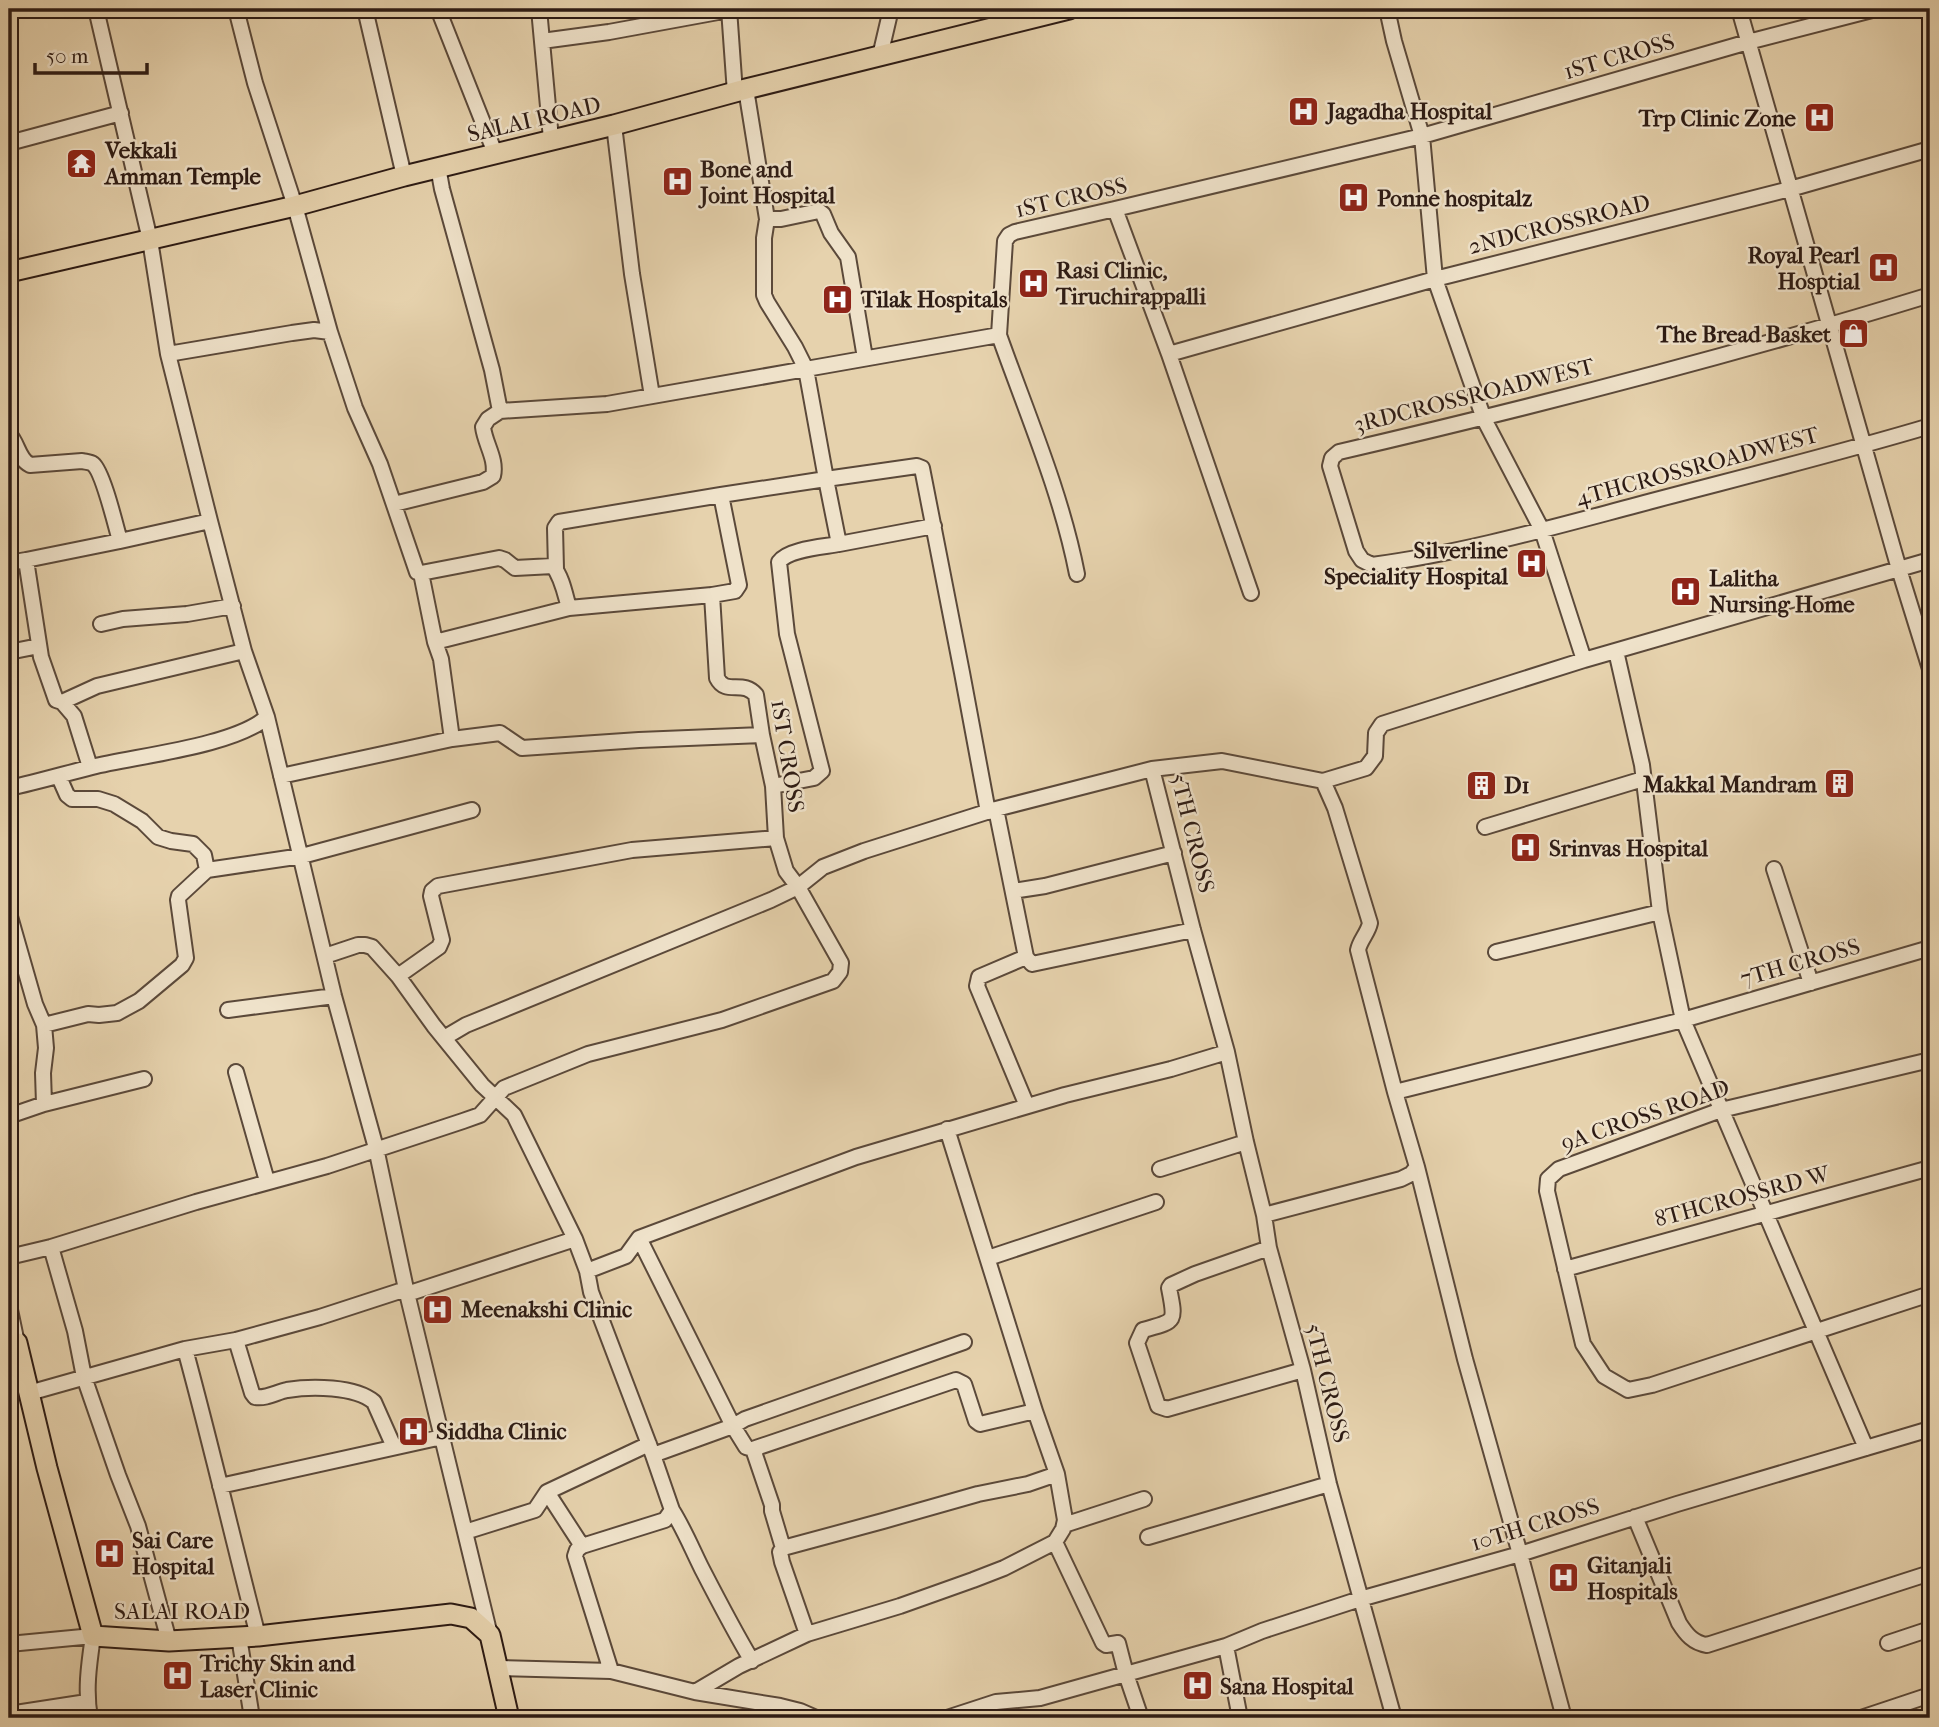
<svg xmlns="http://www.w3.org/2000/svg" width="1939" height="1727" font-family="'IM FELL French Canon',serif">
<style>
.lines{fill:none;stroke-linecap:round;stroke-linejoin:round}
.minor-casing{stroke:#5b493a;stroke-width:18}
.major-casing{stroke:#2d1b14;stroke-width:23}
.minor{stroke:#efe2ca;stroke-width:14}
.major{stroke:#e6d2ad;stroke-width:19}
.labels{text-anchor:middle;stroke-width:5;stroke-linejoin:round;paint-order:stroke}
.street-label{font-size:23px;fill:#2d1b14;stroke:#efe2ca}
.poi-label{font-size:23px;font-weight:bold;fill:#2d1b14;stroke:#efe2ca;text-anchor:start}
</style>
<rect width="100%" height="100%" fill="#e6d2ad"/>
<filter id="stains"><feTurbulence type="fractalNoise" baseFrequency=".00286" numOctaves="4"/><feColorMatrix values="0 0 0 0 .2 0 0 0 0 .09 0 0 0 0 .02 0 0 0 .5 -.17"/></filter>
<radialGradient id="worn" r=".72"><stop offset=".6" stop-color="#630" stop-opacity="0"/><stop offset="1" stop-color="#630" stop-opacity=".3"/></radialGradient>
<g class="lines">
<defs>
<path id="minor" d="M96,9L150,240L168,354L210,521L244,651L267,717L334,996L376,1148L406,1289L490,1635
M236,9L255,83L295,206L330,332
M365,9L404,176
M438,9L495,153
M539,9L551,139
M729,9L735,93
M1387,9L1394,41L1422,136L1435,279L1484,419L1542,530L1584,660
M1739,9L1899,569L1930,669
M542,41L609,32L729,10
M880,56L891,9
M746,89L767,219H781L819,211L823,214L831,233L848,257L865,358
M614,125L632,274L652,396
M9,143L121,113
M438,167L442,189L492,370L500,411
M1115,209L1169,354L1251,593
M1930,295C1735,355 1537,406 1339,452L1332,458L1330,466L1356,551L1362,560L1372,565C1462,553 1550,528 1637,505C1735,479 1833,455 1930,426
M999,335C1027,414 1061,492 1077,574
M168,354L292,333L314,330L330,332L355,408L380,464L417,572L421,573L499,558L505,560L515,568L553,566C562,577 565,594 569,608L712,595
M1169,354L1435,279L1790,189L1930,149
M9,434C18,443 18,459 30,465L82,461C86,462 90,462 93,464C103,472 116,527 120,541L210,521
M394,504L483,482L493,476C497,459 485,444 483,427L488,419L500,411L607,404L806,369L795,347L767,302L764,295V238L767,219
M934,526L839,544L826,479L917,466L922,468C945,583 967,697 988,812
M120,541L26,560L41,657L56,700L62,702L97,686L244,651
M9,563L26,560
M556,569L555,528L559,522L721,495
M421,573L435,642
M101,624L123,619L187,614L233,606
M1616,651L1642,765L1660,912L1683,1020L1866,1448
M9,652L39,646
M62,702L74,716L90,767
M452,739L500,733L522,748L639,740L762,735
M1152,769L1193,930L1227,1052L1246,1142L1264,1215L1269,1248L1303,1370L1329,1484L1394,1718
M281,776L452,739L441,659L435,642L569,608
M59,777L67,795L72,799H98L114,804L142,821L158,837L171,841L193,844L204,855L207,870
M1323,781L1335,808L1370,923C1368,933 1360,940 1358,950L1395,1092
M773,786L814,778L822,771L787,634L779,562C788,549 823,547 839,544
M9,788C37,782 64,774 92,767C136,756 235,746 267,717
M996,809L1026,957L1032,964L1193,930
M1485,827L1643,779
M1774,869L1811,983
M1013,891L1045,886L1174,853
M9,913L35,1004L44,1025L46,1048L43,1073L44,1104L9,1116
M1496,952L1660,912
M325,956L358,945H365L372,947L398,976L434,1026L482,1085L514,1115L575,1239L587,1271L591,1292L653,1455L672,1510L665,1520L582,1546L577,1550L575,1556L611,1671
M1026,957L979,977L977,986L1027,1106
M398,976L439,947L442,940L431,896L432,891L438,886L632,850L776,838
M228,1010L334,996
M44,1025L88,1014L99,1015L117,1013L139,1001L182,965L186,958L178,900L179,896L207,870L302,856L472,810
M444,1038L466,1025L771,900L798,887L786,871L776,838L773,786L762,735L756,695C743,679 726,696 717,678L712,595L735,591L739,585L721,495L826,479L806,369L999,335L1005,241L1009,235L1015,232L1115,209L1422,136L1748,42L1876,9
M1930,1060L1721,1110L1559,1169L1548,1179L1547,1191L1583,1344L1604,1376L1628,1390L1652,1385L1930,1294
M236,1072L267,1181
M44,1104L144,1079
M1417,1167L1465,1359L1520,1554L1564,1718
M1160,1169L1246,1142
M1264,1215L1401,1179L1411,1174L1417,1167L1395,1092L1683,1020L1930,948
M639,1238L733,1426L746,1447L753,1449L956,1380L964,1384L976,1421L980,1424L1035,1411L947,1129
M51,1247L75,1331L84,1377L118,1475L138,1526L169,1641
M1269,1248L1195,1274L1171,1285L1169,1288C1176,1323 1176,1321 1143,1330L1137,1343L1158,1406L1167,1409L1303,1370
M9,1257L51,1247L196,1202L327,1166L463,1121L480,1115L504,1088L588,1054L722,1020L833,981L840,972L841,963L798,887L823,867L864,851L996,809L1152,769L1222,761L1323,781L1366,768L1375,756L1376,733L1382,724L1584,660L1930,560
M988,1258L1156,1202
M1565,1269L1930,1168
M587,1271L626,1256L639,1238L856,1157L1065,1095L1171,1069L1227,1052
M407,1294L575,1239
M9,1305L17,1343
M236,1340L252,1393L255,1397C266,1399 277,1392 287,1390C311,1386 355,1386 374,1402L394,1447
M185,1349C211,1444 233,1540 258,1636
M29,1393L185,1349L236,1340L320,1317L406,1289
M1035,1411L1057,1474
M753,1449L772,1505V1511L783,1548L780,1552L782,1562L807,1634
M653,1455L733,1426L745,1419L964,1342
M220,1486L442,1437
M547,1492L582,1546
M672,1510C684,1529 692,1549 702,1569C718,1600 734,1631 752,1661
M1635,1517L1679,1623C1686,1634 1693,1643 1707,1645L1930,1573
M1064,1525L1144,1499
M465,1532L535,1510L547,1492L649,1444
M1148,1537L1329,1484
M1055,1542L1103,1643L1106,1645L1118,1643L1126,1674L1141,1718
M239,1637L252,1718
M1888,1643L1930,1629
M9,1644L93,1636C89,1664 85,1690 90,1718
M497,1668L611,1671L695,1692L780,1706L800,1711L816,1718
M695,1692L739,1666L807,1634L900,1606L973,1580L1004,1568L1055,1542L1063,1529L1065,1520L1057,1474L1028,1484L978,1494L883,1521L783,1548
M9,1714L87,1702
M947,1718L996,1702L1040,1698L1226,1646
M1240,1718L1226,1646L1262,1631L1360,1599L1520,1554L1677,1504L1930,1429
M1861,1718L1930,1695"/>
<path id="major" d="M9,272L295,206L404,176L614,125L746,89L1069,9
M9,1342L17,1343L47,1468L93,1636L169,1641L258,1636L451,1614L471,1618L490,1635L509,1718"/>
</defs>
<use href="#minor" class="minor-casing"/>
<use href="#major" class="major-casing"/>
<use href="#minor" class="minor"/>
<use href="#major" class="major"/>
</g>
<defs>
<symbol id="hospital-square" viewBox="-11 -11 22 22"><rect x="-9" y="-9" width="18" height="18" rx="4" fill="#8f2418" stroke="#efe2ca"/><path d="M-5-5h3v3.5h4V-5h3V5h-3V1.5h-4V5h-3Z" fill="#fff"/></symbol>
<symbol id="temple-square" viewBox="-11 -11 22 22"><rect x="-9" y="-9" width="18" height="18" rx="4" fill="#8f2418" stroke="#efe2ca"/><path d="M0-6L5-2H3V0L6.5 2.5H4V6H1.5V3h-3V6H-4V2.5H-6.5L-3 0V-2H-5Z" fill="#fff"/></symbol>
<symbol id="shop-square" viewBox="-11 -11 22 22"><rect x="-9" y="-9" width="18" height="18" rx="4" fill="#8f2418" stroke="#efe2ca"/><path d="M-5-2.5h2.3a2.7 3.5 0 0 1 5.4 0H5L5.5 6h-11ZM-1.5-2.5h3a1.5 2.3 0 0 0-3 0Z" fill="#fff"/></symbol>
<symbol id="building-square" viewBox="-11 -11 22 22"><rect x="-9" y="-9" width="18" height="18" rx="4" fill="#8f2418" stroke="#efe2ca"/><path d="M-4-6H4V6H1V3H-1V6H-4ZM-2.5-4.3h1.7v1.8h-1.7ZM.8-4.3h1.7v1.8H.8ZM-2.5-1h1.7V.8h-1.7ZM.8-1h1.7V.8H.8Z" fill="#fff"/></symbol>
</defs>
<g fill-rule="evenodd">
<use href="#hospital-square" x="1286" y="94" width="35" height="35"/>
<use href="#hospital-square" x="1802" y="100" width="35" height="35"/>
<use href="#temple-square" x="64" y="146" width="35" height="35"/>
<use href="#hospital-square" x="660" y="164" width="35" height="35"/>
<use href="#hospital-square" x="1336" y="180" width="35" height="35"/>
<use href="#hospital-square" x="1866" y="250" width="35" height="35"/>
<use href="#hospital-square" x="1016" y="266" width="35" height="35"/>
<use href="#hospital-square" x="820" y="282" width="35" height="35"/>
<use href="#shop-square" x="1836" y="316" width="35" height="35"/>
<use href="#hospital-square" x="1514" y="546" width="35" height="35"/>
<use href="#hospital-square" x="1668" y="574" width="35" height="35"/>
<use href="#building-square" x="1822" y="766" width="35" height="35"/>
<use href="#building-square" x="1464" y="768" width="35" height="35"/>
<use href="#hospital-square" x="1508" y="830" width="35" height="35"/>
<use href="#hospital-square" x="420" y="1292" width="35" height="35"/>
<use href="#hospital-square" x="396" y="1414" width="35" height="35"/>
<use href="#hospital-square" x="92" y="1536" width="35" height="35"/>
<use href="#hospital-square" x="1546" y="1560" width="35" height="35"/>
<use href="#hospital-square" x="160" y="1658" width="35" height="35"/>
<use href="#hospital-square" x="1180" y="1668" width="35" height="35"/>
</g>
<g class="labels">
<g class="street-label">
<text transform="translate(1619 56) rotate(-16)" y="8">1ST CROSS</text>
<text transform="translate(534 119) rotate(-13)" y="8">SALAI ROAD</text>
<text transform="translate(1071 197) rotate(-13)" y="8">1ST CROSS</text>
<text transform="translate(1559 224) rotate(-14)" y="8">2NDCROSSROAD</text>
<text transform="translate(1474 395) rotate(-14)" y="8">3RDCROSSROADWEST</text>
<text transform="translate(1697 466) rotate(-15)" y="8">4THCROSSROADWEST</text>
<text transform="translate(788 756) rotate(81)" y="8">1ST CROSS</text>
<text transform="translate(1193 833) rotate(76)" y="8">5TH CROSS</text>
<text transform="translate(1800 962) rotate(-16)" y="8">7TH CROSS</text>
<text transform="translate(1645 1115) rotate(-19)" y="8">9A CROSS ROAD</text>
<text transform="translate(1742 1196) rotate(-15)" y="8">8THCROSSRD W</text>
<text transform="translate(1328 1383) rotate(76)" y="8">5TH CROSS</text>
<text transform="translate(1535 1524) rotate(-17)" y="8">10TH CROSS</text>
<text x="182" y="1619">SALAI ROAD</text>
</g>
<g class="poi-label">
<text x="1327" y="119">Jagadha Hospital</text>
<text x="1796" y="126" text-anchor="end">Trp Clinic Zone</text>
<text x="105" y="158">Vekkali<tspan x="105" dy="26">Amman Temple</tspan></text>
<text x="700" y="177">Bone and<tspan x="700" dy="26">Joint Hospital</tspan></text>
<text x="1377" y="206">Ponne hospitalz</text>
<text x="1860" y="263" text-anchor="end">Royal Pearl<tspan x="1860" dy="26">Hosptial</tspan></text>
<text x="1056" y="278">Rasi Clinic,<tspan x="1056" dy="26">Tiruchirappalli</tspan></text>
<text x="861" y="307">Tilak Hospitals</text>
<text x="1831" y="342" text-anchor="end">The Bread Basket</text>
<text x="1508" y="558" text-anchor="end">Silverline<tspan x="1508" dy="26">Speciality Hospital</tspan></text>
<text x="1709" y="586">Lalitha<tspan x="1709" dy="26">Nursing Home</tspan></text>
<text x="1817" y="792" text-anchor="end">Makkal Mandram</text>
<text x="1504" y="793">D1</text>
<text x="1549" y="856">Srinvas Hospital</text>
<text x="461" y="1317">Meenakshi Clinic</text>
<text x="436" y="1439">Siddha Clinic</text>
<text x="132" y="1548">Sai Care<tspan x="132" dy="26">Hospital</tspan></text>
<text x="1587" y="1573">Gitanjali<tspan x="1587" dy="26">Hospitals</tspan></text>
<text x="200" y="1671">Trichy Skin and<tspan x="200" dy="26">Laser Clinic</tspan></text>
<text x="1220" y="1694">Sana Hospital</text>
</g>
</g>
<rect width="1939" height="1727" fill="none" stroke="#e6d2ad" stroke-width="35"/>
<rect x="10" y="10" width="1918" height="1706" fill="none" stroke="#2d1b14" stroke-width="3.5"/>
<rect x="18" y="18" width="1904" height="1692" fill="none" stroke="#2d1b14" stroke-width="2"/>
<path d="M35 63v10h112v-10" fill="none" stroke="#2d1b14" stroke-width="3.5"/>
<text x="46" y="63" font-size="21" fill="#2d1b14" stroke="#efe2ca" stroke-width="5" paint-order="stroke">50 m</text>
<rect width="100%" height="100%" filter="url(#stains)"/>
<rect width="100%" height="100%" fill="url(#worn)"/>
</svg>
